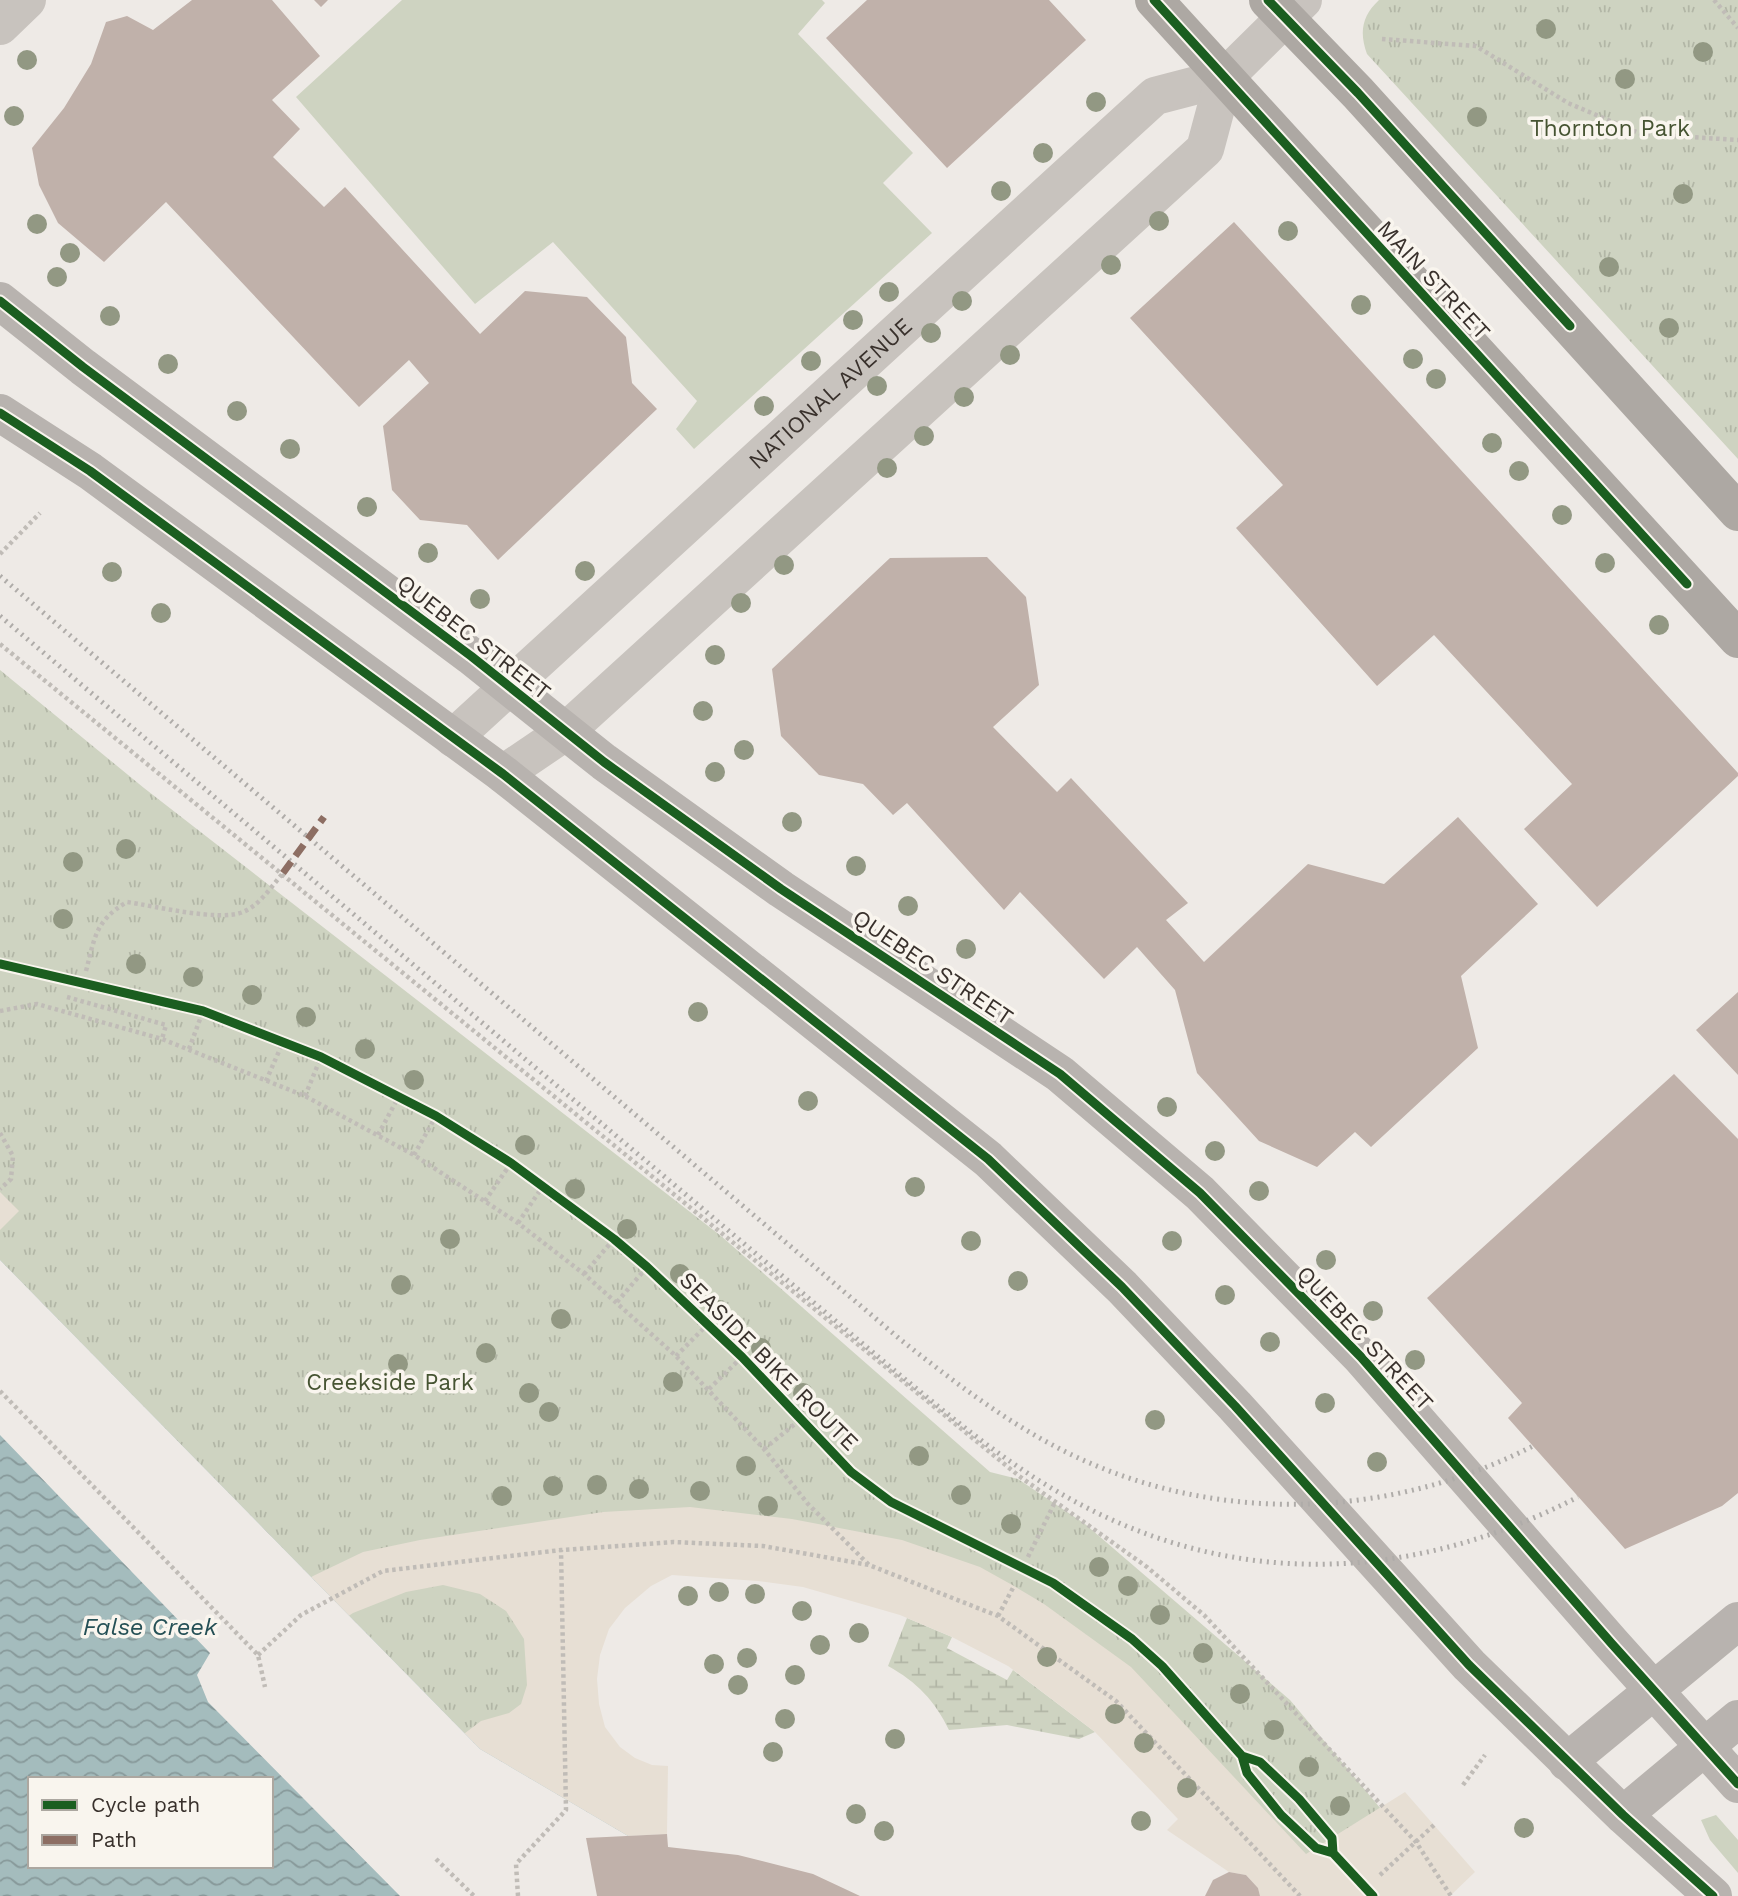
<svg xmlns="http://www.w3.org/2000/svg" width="1738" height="1896" font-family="'Work Sans',sans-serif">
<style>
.green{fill:#ced3c1}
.wetland{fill:url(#wetland-marsh)}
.park{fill:url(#park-tufts)}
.plaza{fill:#e7dfd4;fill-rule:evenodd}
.water{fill:url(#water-waves);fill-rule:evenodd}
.pier{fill:#eeeae6}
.building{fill:#c0b1aa}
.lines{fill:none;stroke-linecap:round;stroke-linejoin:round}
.path{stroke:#c0bcb7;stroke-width:4.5;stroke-dasharray:3.5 3.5;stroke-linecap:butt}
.minor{stroke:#c8c3be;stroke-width:38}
.secondary{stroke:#b8b3af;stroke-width:38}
.primary{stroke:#ada8a3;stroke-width:38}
.rail{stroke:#afaca9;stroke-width:5;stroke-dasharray:2 5;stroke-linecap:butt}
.quiet{stroke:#8d6e63;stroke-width:7;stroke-dasharray:14 7;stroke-linecap:butt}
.cycleway-casing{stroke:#f9f5ee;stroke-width:13}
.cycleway{stroke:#1b5e20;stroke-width:9}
.tree{fill:#929883}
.labels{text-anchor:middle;stroke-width:7;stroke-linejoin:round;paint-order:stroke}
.park-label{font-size:23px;fill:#465432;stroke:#f9f5ee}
.street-label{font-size:23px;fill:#39312c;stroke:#f9f5ee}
.water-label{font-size:24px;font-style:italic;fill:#255056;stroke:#f9f5ee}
</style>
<defs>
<pattern id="wetland-marsh" width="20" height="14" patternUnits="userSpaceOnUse" patternTransform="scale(1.75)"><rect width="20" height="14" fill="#ced3c1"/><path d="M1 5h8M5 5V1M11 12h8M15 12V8" fill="none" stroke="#b2b6a6"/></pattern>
<pattern id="park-tufts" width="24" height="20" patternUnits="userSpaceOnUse" patternTransform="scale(1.75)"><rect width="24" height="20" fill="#ced3c1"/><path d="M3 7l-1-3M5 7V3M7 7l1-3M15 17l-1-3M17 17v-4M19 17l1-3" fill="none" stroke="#b2b6a6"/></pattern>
<pattern id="water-waves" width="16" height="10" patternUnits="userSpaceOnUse" patternTransform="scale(1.75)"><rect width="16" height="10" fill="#a4bcbd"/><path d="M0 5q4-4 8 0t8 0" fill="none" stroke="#87999a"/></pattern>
</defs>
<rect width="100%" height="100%" fill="#eeeae6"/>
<path class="green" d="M402,0H822L825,3L798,34L913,153L883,183L932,233L694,449L676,429L697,401L553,242L475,304L296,97Z
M1716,1815L1738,1840V1873L1710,1840L1701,1820Z"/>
<path class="wetland" d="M907,1618L952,1637L947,1648L1007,1680L1013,1670L1095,1732L1079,1739L1007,1725L949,1730C935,1701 917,1682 888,1666Z"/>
<path class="park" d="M1379,0H1738V459L1367,54C1359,32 1362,16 1379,0Z
M0,670L144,788L721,1236L990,1472L1018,1479L1085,1524L1290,1700L1381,1809L1260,1887L1101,1721L964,1627L822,1579L670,1561L597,1623L469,1796L0,1435Z"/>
<path class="plaza" d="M0,1192L19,1211L0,1230Z
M0,1351L249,1608L263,1611L313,1576L363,1552L420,1540L603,1512L690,1507L792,1519L902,1540L980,1567L1014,1586L1044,1604L1131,1667L1306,1854L1405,1792L1475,1872L1450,1896H1260L1258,1888L1246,1875L1229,1872L1167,1830L1178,1819L1095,1732L1008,1666L952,1637L900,1615L803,1587L758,1581L672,1575L651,1586L625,1608L609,1629L600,1655L597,1679L599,1704L605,1727L620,1747L635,1758L652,1765L668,1766L667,1834L586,1838L597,1896H400L208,1702L197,1675L210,1653L0,1435ZM443,1585L480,1594L506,1611L524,1639L527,1685L521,1704L509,1713L481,1721L432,1758L413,1760L391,1752L306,1670L304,1655L309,1643L353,1613L406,1592Z"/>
<path class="water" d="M0,1260L480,1749L703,1880L811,1896H0ZM30,1779H271V1866H30Z"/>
<path class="pier" d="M0,1260L480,1749L703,1880L811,1896H400L208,1702L197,1675L210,1653L0,1435Z"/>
<path class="building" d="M192,0H272L320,56L272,100L300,129L273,157L324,207L345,187L480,334L525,291L587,297L626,337L632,383L657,409L498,560L467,525L420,520L392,490L383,426L429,383L409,360L359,407L166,202L104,262L58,223L39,185L32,148L64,108L91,64L106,22L127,16L153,30Z
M314,0H328L321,7Z
M867,0H1049L1086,40L947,168L826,38Z
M1234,222L1738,773V776L1597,907L1524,829L1572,784L1434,635L1377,686L1236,528L1283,485L1130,318Z
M987,557L1026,597L1039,685L993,727L1057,792L1071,778L1188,903L1166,920L1204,962L1308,864L1384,884L1458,817L1538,904L1461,976L1478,1048L1371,1147L1355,1132L1317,1167L1259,1141L1197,1073L1175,990L1137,947L1104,979L1020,892L1004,910L907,803L893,815L863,784L819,775L781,736L772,669L890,558Z
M1738,992V1075L1696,1030Z
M1674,1074L1738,1139V1493L1722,1506L1625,1549L1508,1418L1522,1403L1427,1298Z
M667,1834L668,1847L738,1855L813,1874L860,1896H597L586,1838Z
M1229,1872L1246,1875L1258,1888L1260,1896H1205L1213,1880Z"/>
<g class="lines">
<path class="path" d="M1714,0L1738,28
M1382,39L1476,46L1568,103L1641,134L1738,140
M0,554L40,513
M0,644L1019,1476L1147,1567L1204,1615L1416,1842L1451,1896
M86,971C95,937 95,921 127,902C154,906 220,922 243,912C260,905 271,887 283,873
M67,997L166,1025L162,1039
M0,1011L37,1004L162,1039L305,1096L414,1155L518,1223L584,1274L676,1356L764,1449L808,1504L869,1565L998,1616L1116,1701L1300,1896
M189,1049L203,1011
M266,1081L283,1042
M305,1096L321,1057
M0,1133L13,1156L11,1179L0,1189
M378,1135L399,1096
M414,1155L436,1116
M485,1201L511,1163
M518,1223L543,1186
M584,1274L614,1239
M617,1302L647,1267
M676,1356L708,1324
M709,1389L742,1357
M0,1391L258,1655L265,1687
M764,1449L800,1420
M1028,1557L1055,1502
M998,1616L1014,1586
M258,1655L301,1615L383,1571L561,1550L673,1542L763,1546L869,1565
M1463,1785L1485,1755
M436,1859L474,1896
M1380,1875L1434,1825
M518,1896L516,1864L566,1810L561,1550"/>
<g class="minor">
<path d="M0,26L27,0"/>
<path id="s1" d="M453,738L1155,96L1224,78"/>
<path d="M503,774L565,732L1205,149L1224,78L1303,0"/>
</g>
<path class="secondary" d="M0,301L83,367L471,656L604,762L781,889L1060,1074L1200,1193L1361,1357L1612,1644L1738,1784
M0,413L90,471L503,774L988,1159L1122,1287L1235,1406L1469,1665L1623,1815L1713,1896
M1567,1762L1738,1621
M1623,1815L1738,1719"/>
<path class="primary" d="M1154,0L1738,639
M1268,0L1358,93L1738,512"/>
<path class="rail" d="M0,576L901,1340C953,1381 1007,1423 1068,1453C1215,1525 1388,1520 1533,1446
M0,616L895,1371C944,1411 993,1453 1048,1486C1218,1590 1402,1587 1578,1497"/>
<path class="quiet" d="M283,873L324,817"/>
<defs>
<path id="cycleway" d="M1154,0L1687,584
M1268,0L1358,93L1570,326
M0,301L83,367L471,656L604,762L781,889L1060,1074L1200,1193L1361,1357L1612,1644L1738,1784
M0,413L90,471L503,774L988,1159L1122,1287L1235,1406L1469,1665L1623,1815L1713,1896
M0,964L203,1011L321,1057L436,1116L511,1163L614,1239L647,1267L742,1357L851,1472L891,1502L1053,1583L1132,1639L1162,1666L1242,1756L1247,1773L1281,1815L1316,1848L1333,1853L1373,1896
M1242,1756L1260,1762L1299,1799L1332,1838L1333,1853"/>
</defs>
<use href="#cycleway" class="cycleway-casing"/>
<use href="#cycleway" class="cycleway"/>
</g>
<g class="tree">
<circle cx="1546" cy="29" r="10"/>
<circle cx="1703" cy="52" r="10"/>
<circle cx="27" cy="60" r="10"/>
<circle cx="1625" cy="79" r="10"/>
<circle cx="1096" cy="102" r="10"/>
<circle cx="14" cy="116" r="10"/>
<circle cx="1477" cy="117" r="10"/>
<circle cx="1043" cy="153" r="10"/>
<circle cx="1001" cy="191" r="10"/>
<circle cx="1683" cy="194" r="10"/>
<circle cx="1159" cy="221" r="10"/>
<circle cx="37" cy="224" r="10"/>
<circle cx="1288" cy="231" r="10"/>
<circle cx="70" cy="253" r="10"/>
<circle cx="1111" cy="265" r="10"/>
<circle cx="1609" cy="267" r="10"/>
<circle cx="57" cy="277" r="10"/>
<circle cx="889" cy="292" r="10"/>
<circle cx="962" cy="301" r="10"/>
<circle cx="1361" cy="305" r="10"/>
<circle cx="110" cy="316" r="10"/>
<circle cx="853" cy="320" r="10"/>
<circle cx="1669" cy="328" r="10"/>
<circle cx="931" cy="333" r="10"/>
<circle cx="1010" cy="355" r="10"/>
<circle cx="1413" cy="359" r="10"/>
<circle cx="811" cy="361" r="10"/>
<circle cx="168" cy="364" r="10"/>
<circle cx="1436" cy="379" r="10"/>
<circle cx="877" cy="386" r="10"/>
<circle cx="964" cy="397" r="10"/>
<circle cx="764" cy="406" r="10"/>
<circle cx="237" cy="411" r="10"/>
<circle cx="924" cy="436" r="10"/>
<circle cx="1492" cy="443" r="10"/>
<circle cx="290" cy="449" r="10"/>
<circle cx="887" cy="468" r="10"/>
<circle cx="1519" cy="471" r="10"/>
<circle cx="367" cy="507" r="10"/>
<circle cx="1562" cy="515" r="10"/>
<circle cx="428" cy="553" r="10"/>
<circle cx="1605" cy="563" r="10"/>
<circle cx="784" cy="565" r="10"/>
<circle cx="585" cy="571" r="10"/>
<circle cx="112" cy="572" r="10"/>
<circle cx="480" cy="599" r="10"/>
<circle cx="741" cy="603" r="10"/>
<circle cx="161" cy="613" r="10"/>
<circle cx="1659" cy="625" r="10"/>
<circle cx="715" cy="655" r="10"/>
<circle cx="703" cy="711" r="10"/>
<circle cx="744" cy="750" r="10"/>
<circle cx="715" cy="772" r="10"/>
<circle cx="792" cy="822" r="10"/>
<circle cx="126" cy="849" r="10"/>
<circle cx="73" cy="862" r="10"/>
<circle cx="856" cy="866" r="10"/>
<circle cx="908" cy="906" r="10"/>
<circle cx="63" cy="919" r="10"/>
<circle cx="966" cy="949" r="10"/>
<circle cx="136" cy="964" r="10"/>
<circle cx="193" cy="977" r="10"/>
<circle cx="252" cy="995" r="10"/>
<circle cx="698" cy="1012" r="10"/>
<circle cx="306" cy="1017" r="10"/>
<circle cx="365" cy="1049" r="10"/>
<circle cx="414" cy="1080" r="10"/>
<circle cx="808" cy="1101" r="10"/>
<circle cx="1167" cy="1107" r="10"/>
<circle cx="525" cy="1145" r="10"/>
<circle cx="1215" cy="1151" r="10"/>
<circle cx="915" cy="1187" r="10"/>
<circle cx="575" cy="1189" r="10"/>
<circle cx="1259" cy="1191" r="10"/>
<circle cx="627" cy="1229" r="10"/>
<circle cx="450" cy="1239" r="10"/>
<circle cx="971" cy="1241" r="10"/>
<circle cx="1172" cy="1241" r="10"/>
<circle cx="1326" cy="1260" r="10"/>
<circle cx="680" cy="1274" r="10"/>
<circle cx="1018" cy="1281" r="10"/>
<circle cx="401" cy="1285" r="10"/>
<circle cx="1225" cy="1295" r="10"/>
<circle cx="719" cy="1310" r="10"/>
<circle cx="1373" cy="1311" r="10"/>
<circle cx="561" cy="1319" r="10"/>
<circle cx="1270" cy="1342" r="10"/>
<circle cx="761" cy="1348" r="10"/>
<circle cx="486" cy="1353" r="10"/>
<circle cx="1415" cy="1360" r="10"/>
<circle cx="398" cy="1364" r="10"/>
<circle cx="673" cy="1382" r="10"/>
<circle cx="529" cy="1393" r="10"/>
<circle cx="803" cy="1393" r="10"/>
<circle cx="1325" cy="1403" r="10"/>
<circle cx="549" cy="1412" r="10"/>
<circle cx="1155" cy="1420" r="10"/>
<circle cx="919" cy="1456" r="10"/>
<circle cx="1377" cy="1462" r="10"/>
<circle cx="746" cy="1466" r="10"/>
<circle cx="597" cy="1485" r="10"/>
<circle cx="553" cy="1486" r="10"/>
<circle cx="639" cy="1489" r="10"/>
<circle cx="700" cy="1491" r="10"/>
<circle cx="961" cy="1495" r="10"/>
<circle cx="502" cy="1496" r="10"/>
<circle cx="768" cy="1506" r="10"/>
<circle cx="1011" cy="1524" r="10"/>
<circle cx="1099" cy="1567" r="10"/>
<circle cx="1128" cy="1586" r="10"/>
<circle cx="719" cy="1592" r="10"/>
<circle cx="755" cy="1594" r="10"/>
<circle cx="688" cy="1596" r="10"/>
<circle cx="802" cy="1611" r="10"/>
<circle cx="1160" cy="1615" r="10"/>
<circle cx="859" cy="1633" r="10"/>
<circle cx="820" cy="1645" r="10"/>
<circle cx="1203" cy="1653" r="10"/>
<circle cx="1047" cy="1657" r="10"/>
<circle cx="747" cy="1658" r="10"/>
<circle cx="714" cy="1664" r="10"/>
<circle cx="795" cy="1675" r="10"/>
<circle cx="738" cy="1685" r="10"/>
<circle cx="1240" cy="1694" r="10"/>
<circle cx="1115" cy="1714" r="10"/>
<circle cx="785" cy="1719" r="10"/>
<circle cx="1274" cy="1730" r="10"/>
<circle cx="895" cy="1739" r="10"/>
<circle cx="1144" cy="1743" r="10"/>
<circle cx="773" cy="1752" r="10"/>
<circle cx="1309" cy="1767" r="10"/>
<circle cx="1187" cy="1788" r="10"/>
<circle cx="1340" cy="1806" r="10"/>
<circle cx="856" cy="1814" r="10"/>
<circle cx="1141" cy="1821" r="10"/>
<circle cx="1524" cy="1828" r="10"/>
<circle cx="884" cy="1831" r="10"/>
</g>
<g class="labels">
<g class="park-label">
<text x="1610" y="136">Thornton Park</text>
<text x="390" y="1390">Creekside Park</text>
</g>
<g class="street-label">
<text transform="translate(1434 280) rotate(47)" y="8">MAIN STREET</text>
<text dy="8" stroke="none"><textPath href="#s1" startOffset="511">NATIONAL AVENUE</textPath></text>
<text transform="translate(474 637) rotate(38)" y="8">QUEBEC STREET</text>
<text transform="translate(933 967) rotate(34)" y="8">QUEBEC STREET</text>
<text transform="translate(1365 1338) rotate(47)" y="8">QUEBEC STREET</text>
<text transform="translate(769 1361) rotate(45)" y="8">SEASIDE BIKE ROUTE</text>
</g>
<g class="water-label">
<text x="150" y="1635">False Creek</text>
</g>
</g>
<rect x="28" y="1777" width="245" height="91" fill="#f9f5ee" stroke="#aca7a0" stroke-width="2"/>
<rect x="42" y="1800" width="35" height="10" fill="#1b5e20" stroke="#aca7a0" stroke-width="2"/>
<text x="91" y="1812" font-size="21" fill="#39312c">Cycle path</text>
<rect x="42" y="1835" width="35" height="10" fill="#8d6e63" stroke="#aca7a0" stroke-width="2"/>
<text x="91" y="1847" font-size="21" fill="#39312c">Path</text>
</svg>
